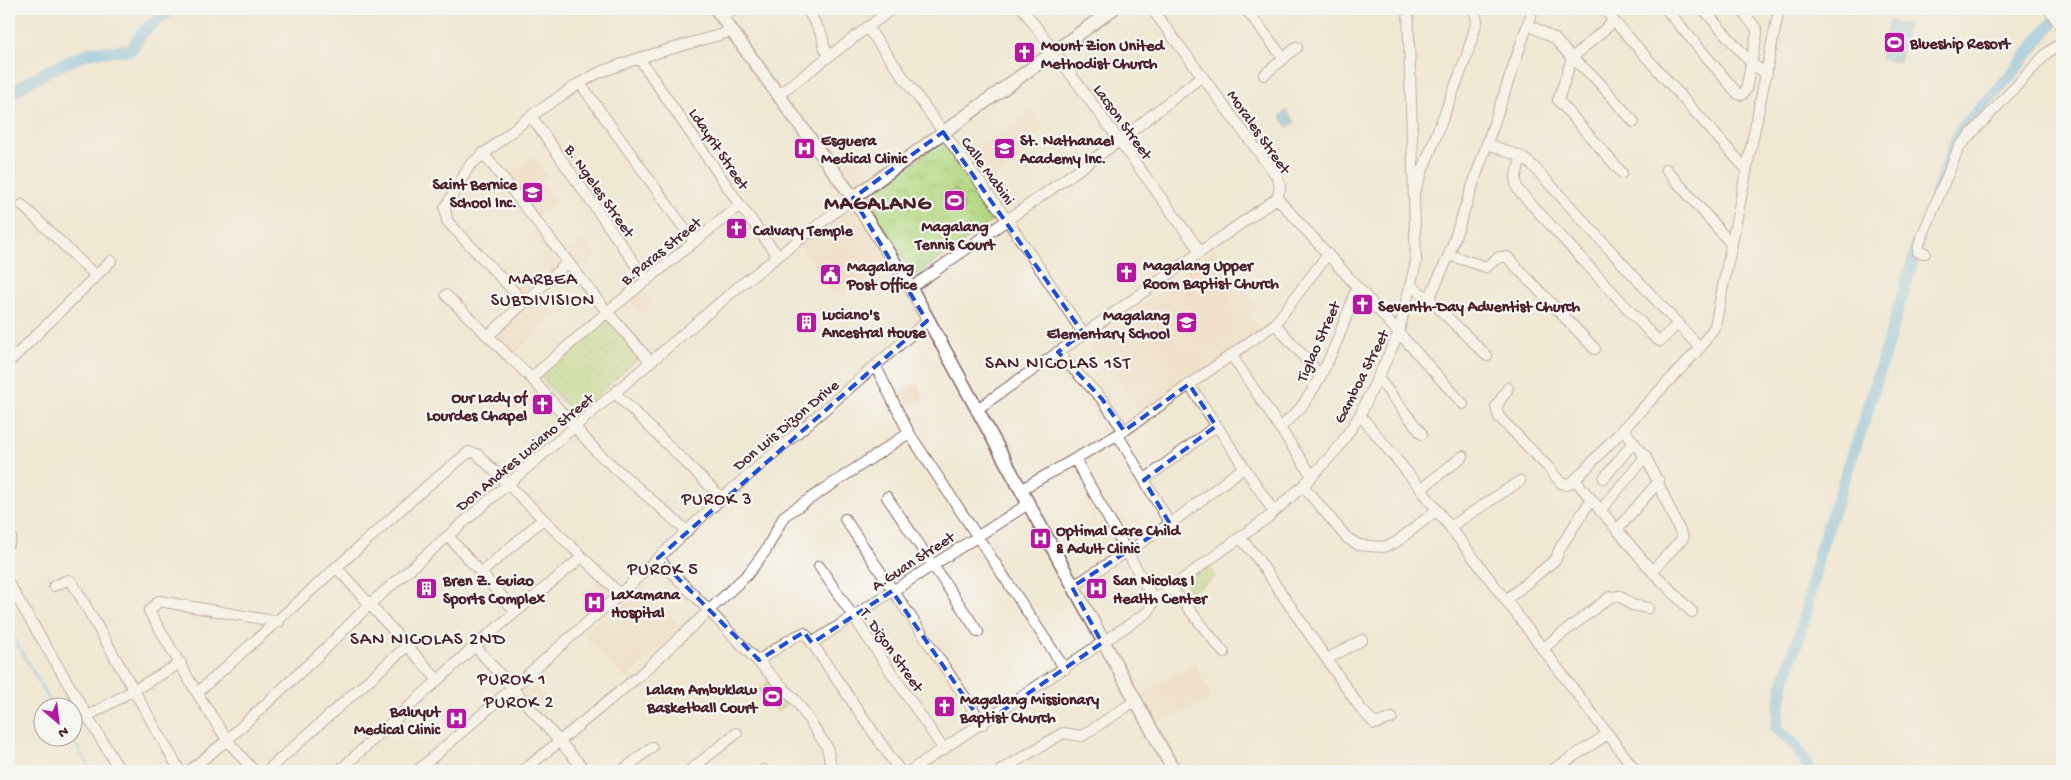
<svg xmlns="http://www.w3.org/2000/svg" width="2071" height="780" font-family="'Gochi Hand',sans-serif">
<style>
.built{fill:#efd6bc}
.grass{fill:url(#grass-dots);stroke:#7e7b56}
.park{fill:url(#park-crowns);stroke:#7e7b56}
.pitch{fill:#b2d780;stroke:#7e7b56}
.water{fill:url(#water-waves);stroke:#5c6c89}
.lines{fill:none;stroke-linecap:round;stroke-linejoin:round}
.stream{stroke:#6dbae7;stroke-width:2}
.river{stroke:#6dbae7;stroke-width:12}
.minor-casing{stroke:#846566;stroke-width:12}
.major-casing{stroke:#846566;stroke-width:15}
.minor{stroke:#fff;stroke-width:10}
.major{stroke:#fff;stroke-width:12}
.marked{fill:none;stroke:#1d4ed8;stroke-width:4;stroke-dasharray:10 6;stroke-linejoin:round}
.labels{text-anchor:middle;stroke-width:4.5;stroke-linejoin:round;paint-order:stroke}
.poi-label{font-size:16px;font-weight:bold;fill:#4a1f2b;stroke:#f6f6f2;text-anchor:start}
.street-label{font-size:16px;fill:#4a1f2b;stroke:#f6f6f2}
.neighbourhood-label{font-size:18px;letter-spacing:1px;fill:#4a1f2b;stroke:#f6f6f2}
.quarter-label{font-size:19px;letter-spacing:1px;fill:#4a1f2b;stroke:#f6f6f2}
.district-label{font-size:21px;font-weight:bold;letter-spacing:1px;fill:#4a1f2b;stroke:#f6f6f2}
</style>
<defs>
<pattern id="grass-dots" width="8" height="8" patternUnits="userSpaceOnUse" patternTransform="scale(1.25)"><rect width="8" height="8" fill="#b2d780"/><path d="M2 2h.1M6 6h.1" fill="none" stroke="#9bb86f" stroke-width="1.8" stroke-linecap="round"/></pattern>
<pattern id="park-crowns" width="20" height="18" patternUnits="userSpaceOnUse" patternTransform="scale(1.25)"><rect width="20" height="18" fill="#b2d780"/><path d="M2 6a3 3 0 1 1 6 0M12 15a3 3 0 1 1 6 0" fill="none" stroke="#9bb86f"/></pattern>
<pattern id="water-waves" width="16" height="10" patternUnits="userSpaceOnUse" patternTransform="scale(1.25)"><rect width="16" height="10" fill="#6dbae7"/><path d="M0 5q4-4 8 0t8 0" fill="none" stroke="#609fc6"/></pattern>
</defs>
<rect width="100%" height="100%" fill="#f6f6f2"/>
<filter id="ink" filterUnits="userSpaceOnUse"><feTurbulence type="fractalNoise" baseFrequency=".02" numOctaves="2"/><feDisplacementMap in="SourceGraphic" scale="10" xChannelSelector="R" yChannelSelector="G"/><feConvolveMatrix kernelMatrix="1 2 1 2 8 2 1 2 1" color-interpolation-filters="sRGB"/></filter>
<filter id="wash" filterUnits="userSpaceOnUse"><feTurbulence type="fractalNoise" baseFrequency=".0096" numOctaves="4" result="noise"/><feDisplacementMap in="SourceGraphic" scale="20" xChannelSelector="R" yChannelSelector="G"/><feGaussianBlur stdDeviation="1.12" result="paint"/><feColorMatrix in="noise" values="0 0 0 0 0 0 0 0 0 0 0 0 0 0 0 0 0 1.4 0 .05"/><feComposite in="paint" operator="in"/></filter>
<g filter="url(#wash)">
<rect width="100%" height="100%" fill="#f1e8d4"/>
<path class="built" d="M1031,108L1045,128L1024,143L1030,152L988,183L969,156Z
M853,143L874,175L852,189L830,159Z
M534,157L547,176L541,181L557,203L537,217L506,177Z
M850,206L890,266L838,300L798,243Z
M534,228L565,263L523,300L492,265Z
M584,238L596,256L576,271L562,252Z
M1216,249L1258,308L1249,315L1261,332L1141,412L1099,355L1095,357L1088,345Z
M643,289L655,303L641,315L629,300Z
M537,293L558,314L511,357L492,338Z
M913,304L923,319L890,347L883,338L887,336L881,327Z
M916,382L924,397L902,408L894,393Z
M601,578L614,591L595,610L579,594L588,586L591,588Z
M640,584L681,628L625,680L583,634Z
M1195,665L1212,697L1156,726L1139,694Z
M531,680L553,706L542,716L519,690Z"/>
<path class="grass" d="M607,316L642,355L575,415L539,375Z"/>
<path class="park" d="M942,141L998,217L914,277L866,198Z"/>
<path class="pitch" d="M956,189L965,209L954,214L945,194Z
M1209,567L1215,577L1191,592L1184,581Z
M769,682L788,702L778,712L758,691Z"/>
<path class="water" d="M1889,21L1907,25L1899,62L1881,59Z
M1287,111L1295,122L1288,127L1280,116Z"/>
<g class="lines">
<path class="stream" d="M9,630L54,708
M72,738L92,771"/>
<path class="river" d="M9,94L46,72L91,52L131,50L142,32L172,9
M1935,195L1960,130L2011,75L2062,10
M1810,771L1796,746L1776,728L1783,685L1805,618L1819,553L1866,416L1919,240"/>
</g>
</g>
<g filter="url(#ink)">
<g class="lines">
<defs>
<path id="minor" d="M807,9L822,35L824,46L829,56
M1023,9L1200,251
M1152,9L1278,178L1280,188L1277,198L1463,404
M1246,9L1284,59
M1604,9L1614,21
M1666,9L1738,94L1742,95L1746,90L1757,33L1756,28L1740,9
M1703,9L1752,64L1767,74
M2049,9L2062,29
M723,17L733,9
M1529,25L1555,39L1572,58L1614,21L1746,169
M867,27L1008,221L1083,333
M639,58L740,205L777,255
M1264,75L1297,47
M580,83L694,242
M779,94L892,9
M531,116L647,281
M1488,144L1522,157L1533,166L1700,348
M483,153L607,312L650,361
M1522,157C1519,168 1512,179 1518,190L1655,338L1660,341L1679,323
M1666,169L1732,245
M1622,173L1558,100L1572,58L1595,78L1634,122
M1414,193L1466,58L1477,21L1474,9
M22,205L96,276
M1925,253L1918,252L1919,244L1959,147L2047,53L2057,46L2062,47
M1449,255L1486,267L1499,257H1507L1595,349
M1411,286L1429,299L1487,356
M911,288L1119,141L1202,76
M446,295L531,378L598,453L687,531
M1429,299L1449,255L1533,9
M524,302L447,221L445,208L470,165L531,116L580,83L598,73L639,58L733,31
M1275,324L1321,376
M488,336L568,262
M1057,352L1102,399L1124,431
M1232,356L1312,476
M9,362L111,261
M876,367L909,433L1065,669
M531,378L607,312L740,205
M1378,378L1422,434
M1189,384L1274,512
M1508,388L1496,407L1499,417L1547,466L1561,483L1567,485L1575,480
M615,393L722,498
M976,410L1277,198
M1360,415L1421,489L1636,771
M1280,428C1288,420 1298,412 1304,403C1329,368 1343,326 1357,287
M1623,428L1648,461L1683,538L1652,571
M1118,435L1170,524
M1075,459L1154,600
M1604,478L1633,443
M1144,480L1216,426
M1303,486L1347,538L1359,545L1383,547L1395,543L1437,510
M1421,489L1463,456
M1020,490L1124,431L1275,324L1328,254
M887,497L978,632
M1600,511L1646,456
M845,519L983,724
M1450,527L1520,481
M1617,530L1659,481
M448,536L515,611
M1241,539L1255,555L1361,709L1375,724L1392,718
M9,543L11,538
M658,558L797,702L827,747L832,771
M819,566L944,750
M336,567L438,680
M482,572L543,519
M9,584L120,771
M54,586L68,580L72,582L180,771
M1072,587L1170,524L1243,468
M1172,588L1224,653
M1506,600L1556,559L1560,548L1591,500
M1692,612L1652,571L1575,480L1700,348L1715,326L1779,9
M812,643L1028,504
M475,646L586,771
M1542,649L1610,597L1620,596L1632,605L1648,608
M1327,659L1362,640
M759,660L794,637L804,633L807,636L900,771
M197,693L426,487L469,452L477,454L620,594
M88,716L181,663
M189,771L227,740L324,650L370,604L480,508L737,288L853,198
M254,771L227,740L197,693L149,611L159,601L279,622
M267,771L407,646
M339,771L475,646L582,557
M417,771L620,594L722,498L927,321
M523,771L640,675L748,574L766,550L784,516L909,433
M622,771L652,747
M689,771L737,733
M762,771L764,770
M910,771L1148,612L1154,600L1267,518L1303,486L1338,448L1360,415L1398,335L1416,262L1408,9
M1000,771L1063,733L1082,736L1135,701
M1551,771L1608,734"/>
<path id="major" d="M716,9L853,198L911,288L1174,771
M853,198L1113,9"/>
</defs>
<use href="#minor" class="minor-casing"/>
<use href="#major" class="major-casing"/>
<use href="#minor" class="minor"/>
<use href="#major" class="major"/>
</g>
</g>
<path d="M0 0H2071V780H0ZM943,132L1083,333L1058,352L1102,399L1124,431L1189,384L1216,426L1144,480L1170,524L1072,587L1102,643L983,724L892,591L812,643L804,632L759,660L658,558L927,321L853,198Z" fill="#f1e8d4" fill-opacity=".55" fill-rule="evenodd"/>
<path class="marked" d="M943,132L1083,333L1058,352L1102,399L1124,431L1189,384L1216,426L1144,480L1170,524L1072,587L1102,643L983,724L892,591L812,643L804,632L759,660L658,558L927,321L853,198Z"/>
<defs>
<symbol id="stadium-square" viewBox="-11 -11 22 22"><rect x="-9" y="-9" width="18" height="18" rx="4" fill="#b5179e" stroke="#f6f6f2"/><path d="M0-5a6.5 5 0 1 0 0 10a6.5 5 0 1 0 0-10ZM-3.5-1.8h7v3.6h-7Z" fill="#fff"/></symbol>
<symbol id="church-square" viewBox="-11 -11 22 22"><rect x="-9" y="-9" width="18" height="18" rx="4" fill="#b5179e" stroke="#f6f6f2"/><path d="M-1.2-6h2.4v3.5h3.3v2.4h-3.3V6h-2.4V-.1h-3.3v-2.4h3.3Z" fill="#fff"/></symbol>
<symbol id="hospital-square" viewBox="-11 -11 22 22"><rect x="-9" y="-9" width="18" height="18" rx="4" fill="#b5179e" stroke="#f6f6f2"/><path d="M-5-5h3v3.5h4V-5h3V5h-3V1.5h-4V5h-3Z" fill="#fff"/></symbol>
<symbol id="school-square" viewBox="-11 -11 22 22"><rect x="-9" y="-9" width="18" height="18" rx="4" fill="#b5179e" stroke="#f6f6f2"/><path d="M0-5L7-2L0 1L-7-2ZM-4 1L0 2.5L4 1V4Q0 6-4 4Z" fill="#fff"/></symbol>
<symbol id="civic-square" viewBox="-11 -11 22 22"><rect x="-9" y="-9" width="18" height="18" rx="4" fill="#b5179e" stroke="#f6f6f2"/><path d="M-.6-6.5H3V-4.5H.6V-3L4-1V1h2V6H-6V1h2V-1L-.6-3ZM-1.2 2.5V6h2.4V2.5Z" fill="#fff"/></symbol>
<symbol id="building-square" viewBox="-11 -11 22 22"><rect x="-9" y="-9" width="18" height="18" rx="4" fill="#b5179e" stroke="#f6f6f2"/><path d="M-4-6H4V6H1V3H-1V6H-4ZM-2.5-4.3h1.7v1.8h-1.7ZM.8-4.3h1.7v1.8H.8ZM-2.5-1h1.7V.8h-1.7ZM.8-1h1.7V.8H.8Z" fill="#fff"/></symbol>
</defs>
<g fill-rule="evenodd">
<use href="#stadium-square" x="1882" y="30" width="25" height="25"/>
<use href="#church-square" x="1012" y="40" width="25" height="25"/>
<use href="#hospital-square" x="792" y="136" width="25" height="25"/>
<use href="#school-square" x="992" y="136" width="25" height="25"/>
<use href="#school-square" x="520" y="180" width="25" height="25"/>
<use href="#stadium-square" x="942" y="188" width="25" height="25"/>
<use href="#church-square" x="724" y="216" width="25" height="25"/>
<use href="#church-square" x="1114" y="260" width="25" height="25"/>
<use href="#civic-square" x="818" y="262" width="25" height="25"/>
<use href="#church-square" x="1350" y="292" width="25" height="25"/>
<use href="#building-square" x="794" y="310" width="25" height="25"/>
<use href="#school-square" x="1174" y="310" width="25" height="25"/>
<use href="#church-square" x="530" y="392" width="25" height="25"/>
<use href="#hospital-square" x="1028" y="526" width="25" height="25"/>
<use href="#building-square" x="414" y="576" width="25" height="25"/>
<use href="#hospital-square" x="1084" y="576" width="25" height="25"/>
<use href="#hospital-square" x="582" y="590" width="25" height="25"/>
<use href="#stadium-square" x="760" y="684" width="25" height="25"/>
<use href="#church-square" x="932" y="694" width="25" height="25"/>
<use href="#hospital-square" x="444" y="706" width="25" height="25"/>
</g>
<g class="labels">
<g class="poi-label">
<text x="1910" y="48">Blueship Resort</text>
<text x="1041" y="50">Mount Zion United<tspan x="1041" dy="18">Methodist Church</tspan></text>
<text x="821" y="145">Esguera<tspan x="821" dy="18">Medical Clinic</tspan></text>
<text x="1020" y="145">St. Nathanael<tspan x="1020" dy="18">Academy Inc.</tspan></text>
<text x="517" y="189" text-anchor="end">Saint Bernice<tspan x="517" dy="18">School Inc.</tspan></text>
<text x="955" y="231" text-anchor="middle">Magalang<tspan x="955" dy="18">Tennis Court</tspan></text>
<text x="753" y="235">Calvary Temple</text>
<text x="1143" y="270">Magalang Upper<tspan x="1143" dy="18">Room Baptist Church</tspan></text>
<text x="847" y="271">Magalang<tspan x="847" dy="18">Post Office</tspan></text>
<text x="1378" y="311">Seventh-Day Adventist Church</text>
<text x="822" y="319">Luciano's<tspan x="822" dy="18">Ancestral House</tspan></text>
<text x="1170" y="320" text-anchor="end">Magalang<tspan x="1170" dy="18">Elementary School</tspan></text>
<text x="527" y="402" text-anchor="end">Our Lady of<tspan x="527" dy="18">Lourdes Chapel</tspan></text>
<text x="1056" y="535">Optimal Care Child<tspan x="1056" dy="18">&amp; Adult Clinic</tspan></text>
<text x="443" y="585">Bren Z. Guiao<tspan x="443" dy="18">Sports Complex</tspan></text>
<text x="1113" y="585">San Nicolas I<tspan x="1113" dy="18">Health Center</tspan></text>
<text x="611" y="599">Laxamana<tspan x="611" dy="18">Hospital</tspan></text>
<text x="757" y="694" text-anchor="end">Lalam Ambuklaw<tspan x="757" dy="18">Basketball Court</tspan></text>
<text x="960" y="704">Magalang Missionary<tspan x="960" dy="18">Baptist Church</tspan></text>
<text x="440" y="716" text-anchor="end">Baluyut<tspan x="440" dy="18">Medical Clinic</tspan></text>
</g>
<g class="street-label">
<text transform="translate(1124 121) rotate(54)" y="6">Lacson Street</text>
<text transform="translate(1260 131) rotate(55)" y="6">Morales Street</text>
<text transform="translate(720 148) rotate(56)" y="6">Ldayrit Street</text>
<text transform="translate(989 170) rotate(54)" y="6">Calle Mabini</text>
<text transform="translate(601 190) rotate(55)" y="6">B. Ngeles Street</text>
<text transform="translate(660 250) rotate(-39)" y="6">B.Paras Street</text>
<text transform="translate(1317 341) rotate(-66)" y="6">Tiglao Street</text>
<text transform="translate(1360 376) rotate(-63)" y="6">Gamboa Street</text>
<text transform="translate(785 424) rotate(-40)" y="6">Don Luis Dizon Drive</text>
<text transform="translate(524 451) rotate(-40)" y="6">Don Andres Luciano Street</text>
<text transform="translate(912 560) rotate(-33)" y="6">A.Guan Street</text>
<text transform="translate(893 649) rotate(55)" y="6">T. Dizon Street</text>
</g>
<g class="neighbourhood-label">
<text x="543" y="284">MARBEA<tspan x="543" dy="21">SUBDIVISION</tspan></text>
<text x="717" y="504">PUROK 3</text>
<text x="663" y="574">PUROK 5</text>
<text x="512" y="684">PUROK 1</text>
<text x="519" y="707">PUROK 2</text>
</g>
<g class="quarter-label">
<text x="1058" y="368">SAN NICOLAS 1ST</text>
<text x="428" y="644">SAN NICOLAS 2ND</text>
</g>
<g class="district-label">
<text x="878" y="209">MAGALANG</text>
</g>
</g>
<rect width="2071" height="780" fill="none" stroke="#f6f6f2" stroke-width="30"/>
<g transform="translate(58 722) rotate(152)"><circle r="24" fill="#f6f6f2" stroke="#b1a0a2"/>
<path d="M0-4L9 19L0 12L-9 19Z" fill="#b5179e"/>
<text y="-8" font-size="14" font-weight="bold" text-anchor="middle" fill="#4a1f2b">N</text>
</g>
</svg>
